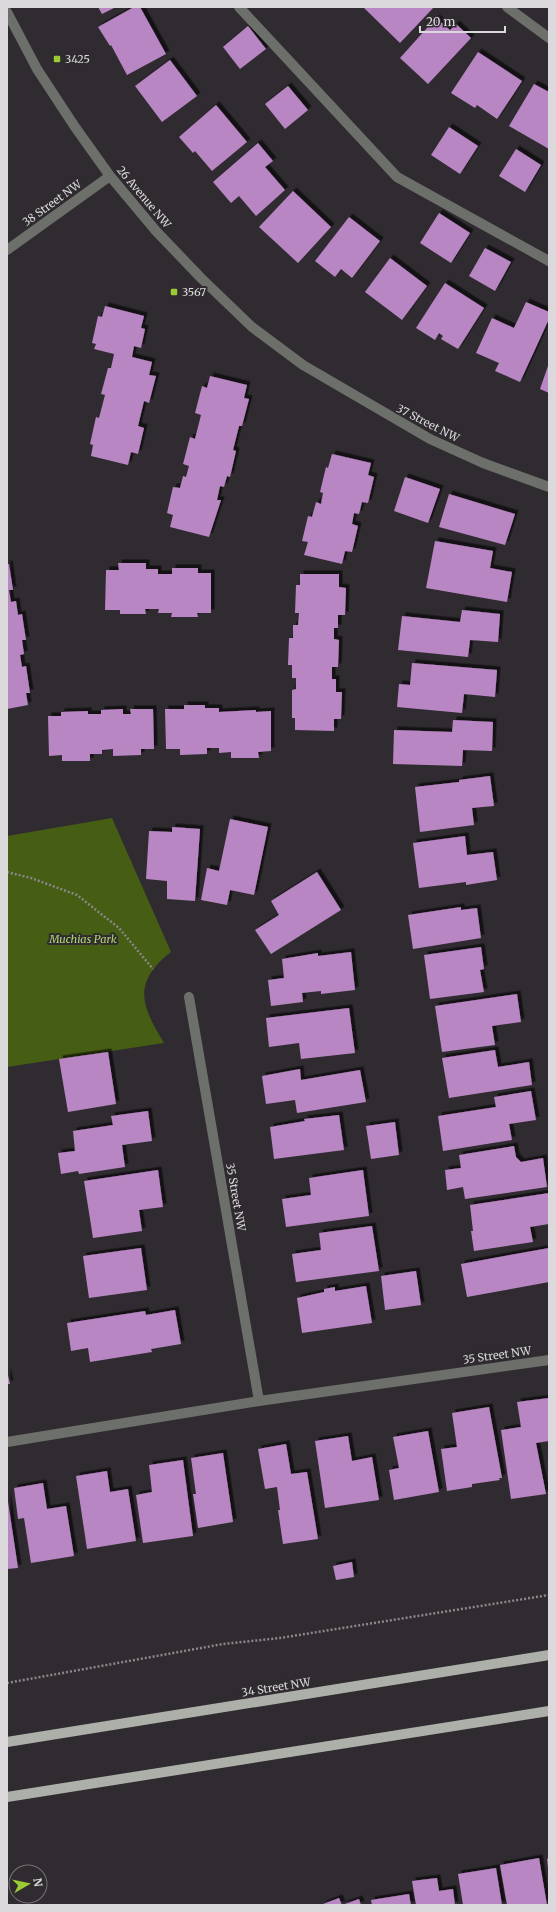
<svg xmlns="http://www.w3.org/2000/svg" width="556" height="1912" font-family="Merriweather,serif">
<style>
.green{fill:#465d14}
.building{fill:#b986c4;filter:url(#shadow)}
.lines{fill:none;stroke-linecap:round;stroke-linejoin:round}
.path{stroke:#8b878b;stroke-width:2.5;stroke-dasharray:2 2;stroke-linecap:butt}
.minor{stroke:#6d6f6b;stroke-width:10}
.major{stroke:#adb0a9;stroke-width:10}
.poi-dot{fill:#9acb34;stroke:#2f2b30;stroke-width:1.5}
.labels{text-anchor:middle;stroke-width:4;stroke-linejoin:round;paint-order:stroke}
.poi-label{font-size:11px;fill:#dcd9dc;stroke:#2f2b30;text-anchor:start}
.street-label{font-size:11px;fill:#dcd9dc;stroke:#2f2b30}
.park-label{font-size:11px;font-style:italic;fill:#b1d772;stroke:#2f2b30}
</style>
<defs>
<filter id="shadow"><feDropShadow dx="3.5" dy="-3.5" stdDeviation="0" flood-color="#0009"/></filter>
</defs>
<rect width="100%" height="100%" fill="#2f2b30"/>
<path class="green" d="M112,818L171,952C132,983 141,1005 164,1043L7,1067V836Z"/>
<path class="building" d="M98,7H116L102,14Z
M134,7H140L166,54L127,75L111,45L110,46L98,27Z
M363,7H434L400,43Z
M436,18L450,30L456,24L471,38L428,84L400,58Z
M248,26L266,49L240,69L223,47Z
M478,52L522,81L497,119L477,105L475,108L451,93Z
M170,60L197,96L162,122L135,86Z
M534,84L549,92V149L509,126Z
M288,86L308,110L285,129L265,104Z
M216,105L247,142L212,171L195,151L193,153L179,137Z
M449,127L478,146L460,174L431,155Z
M258,143L273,161L265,167L285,190L256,216L239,196L231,203L213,182Z
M516,149L541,165L525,192L499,176Z
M293,191L331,227L298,263L259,227Z
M439,213L470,233L451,263L420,243Z
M349,217L380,241L352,278L341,269L335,277L315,261Z
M485,248L511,262L495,291L469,276Z
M390,258L427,286L402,320L365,292Z
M445,283L484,308L458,349L441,339L443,336L439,333L435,340L416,328Z
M526,302L549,312V319L520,382L495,371L499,363L476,353L492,318L514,328Z
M105,306L144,316L141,328L145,329L141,348L134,346L132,357L152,362L149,375L156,376L149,403L144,401L138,426L144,428L138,454L131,452L128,465L91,456L93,445L90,444L96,417L99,418L105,395L101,394L108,368H111L114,354L94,349L96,344L92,343L98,316L102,317Z
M549,363V393L540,389Z
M210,376L247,385L244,398L249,399L242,426H239L233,450L236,451L230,477L227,476L224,487L220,486L217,500H221L209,537L170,527L173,515L167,513L173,487L180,488L183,476L186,477L189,466L183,464L190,437L195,439L201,415L195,413L202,386L207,388Z
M332,454L371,463L368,475L374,477L368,503L362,502L359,514L354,513L352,524L358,526L352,552L345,551L342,564L304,555L308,542L302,541L308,516L312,517L316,502L321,504L323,493L320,492L326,467L328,468Z
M405,477L440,489L428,523L394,511Z
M449,494L515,514L505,545L439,527Z
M435,541L493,551L490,568L512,572L507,602L426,588Z
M118,563H146V569H158V574H172V568H198V573H211V613H197L198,617H171L172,613H158L159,609H145L146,614H120V610H105L106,570H119Z
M7,564H9L13,590H9L11,602L16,601L18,615L22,614L26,640H22L24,654L20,655L22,667L26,666L30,693H26L28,705L7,709Z
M300,574H339V587L346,588L345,615H338V628H334V639L339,640L338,667H332V679H336V692H342L341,719H334V731L295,730V718H292V690L296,689V678H292V665H288L289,638H293V625H298L299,613H295L296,585H300Z
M462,610L500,614L498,642L470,640L468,657L398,650L402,616L460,622Z
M412,663L497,670L495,697L464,694L462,713L397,707L399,684L410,685Z
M184,705H205V708H219V712L256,710V712L271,711V751L258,752L259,758H231V752L219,753V748H207V754L180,755V749H166L165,709H184Z
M123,709V714H131L130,709H153L154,749H141V755L113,756V749L102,750V754H90V761H62V755L49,756L48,716H61V712L88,711V714H101V710Z
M453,720L493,722L492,751L463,750L462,766L393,764L394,730L452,732Z
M490,776L494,806L472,808L474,825L420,832L415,787L459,782V780Z
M230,819L268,827L254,895L230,890L227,905L201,900L207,868L219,871Z
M172,827L200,829L195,901L167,899V881L146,879L149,831L172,832Z
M465,836L467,855L493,852L497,880L466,885V882L419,888L413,843Z
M317,872L341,910L271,954L255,930L279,915L271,901Z
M461,907V910L477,908L481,938L413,949L408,915Z
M481,947L484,969L480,970L484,992L430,999L424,955Z
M351,952L355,990L321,994V991L302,993L303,1002L271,1006L268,980L284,978L282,959L318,953V956Z
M517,994L521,1022L492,1026L495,1045L442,1052L435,1006Z
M349,1008L355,1053L301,1059L299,1043L269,1047L266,1018Z
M495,1050L498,1067L529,1062L532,1085L449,1098L442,1058Z
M108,1052L116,1104L68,1112L59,1059Z
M300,1069L301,1080L360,1070L366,1102L297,1113L295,1100L266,1104L262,1076Z
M531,1091L536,1120L509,1124L512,1140L443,1151L438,1116L496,1107L494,1097Z
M148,1111L152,1141L122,1145L125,1167L79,1174L78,1171L61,1174L58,1153L75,1151L73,1131L113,1125L111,1116Z
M339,1115L344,1150L274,1159L270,1127L305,1121L304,1119Z
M395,1122L399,1155L371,1159L366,1126Z
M514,1146L516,1157L521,1162L543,1158L547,1187L465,1199L463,1187L447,1190L445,1170L461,1168L459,1155Z
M158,1170L163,1207L139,1210L142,1231L93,1238L84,1181Z
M363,1170L369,1216L286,1227L282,1199L311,1195L309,1178Z
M549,1193V1224L530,1227L533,1242L474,1251L471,1231H473L470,1205Z
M372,1226L379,1271L296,1282L292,1254L321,1250L319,1233Z
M141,1248L147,1290L89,1298L83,1256Z
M549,1248V1282L467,1297L461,1264Z
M416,1271L421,1305L385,1310L381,1276Z
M366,1286L372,1323L302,1333L297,1298L324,1292V1289L335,1287V1291Z
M175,1310L181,1344L151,1349L152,1352L90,1362L88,1348L71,1351L67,1323L145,1311L146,1315Z
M7,1371L10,1384H7Z
M549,1398V1441L536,1443L546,1494L511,1499L501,1430L521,1427L517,1402Z
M489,1407L502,1478H499L500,1480L472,1484V1487L447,1491L441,1449L457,1447L452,1413Z
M428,1431L439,1492L394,1500L389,1470L399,1468L393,1437Z
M348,1436L352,1461L372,1457L379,1500L325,1508L315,1441Z
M286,1444L291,1474L307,1472L318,1539L283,1544L278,1510H280L277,1487L265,1489L258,1449Z
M223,1453L233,1522L198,1528L193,1494H196L191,1458Z
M183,1460L193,1536L143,1543L136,1495L152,1492L149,1465Z
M107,1471L110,1492L128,1489L136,1541L87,1549L76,1476Z
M43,1483L47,1509L66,1506L74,1556L31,1563L24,1518L18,1519L14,1488Z
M7,1495L18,1568L7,1569Z
M352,1562L354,1577L336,1580L333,1566Z
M539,1858L547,1905H507L500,1865Z
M549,1858V1868H548L547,1859Z
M496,1868L502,1905H463L458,1874Z
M437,1878L439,1891L453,1889L455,1905H416L412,1881Z
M409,1894L411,1905H372L371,1900Z
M339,1898L342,1905H323V1904Z
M359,1899L361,1905H342Z"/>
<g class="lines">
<path class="path" d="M7,872L31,878L77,895L119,928L153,969
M7,1683L223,1644L280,1638L549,1595"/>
<path class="minor" d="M239,7L397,177L549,261
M507,7L549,38
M7,12L37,69L75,127L110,176L156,231L201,278L252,327L303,365L430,439L483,463L549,487
M7,250L110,176
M189,997L259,1401
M7,1442L259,1401L549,1360"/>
<path class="major" d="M7,1742L549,1655
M7,1797L549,1711"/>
</g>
<g class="poi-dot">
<rect x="53" y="55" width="8" height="8" rx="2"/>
<rect x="170" y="288" width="8" height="8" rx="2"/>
</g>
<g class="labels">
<g class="poi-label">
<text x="65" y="63">3425</text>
<text x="182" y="296">3567</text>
</g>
<g class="street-label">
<text transform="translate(144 197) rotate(50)" y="4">26 Avenue NW</text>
<text transform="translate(52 203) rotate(-36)" y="4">38 Street NW</text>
<text transform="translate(428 423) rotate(27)" y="4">37 Street NW</text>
<text transform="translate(236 1197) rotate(80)" y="4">35 Street NW</text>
<text transform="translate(497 1355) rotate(-8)" y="4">35 Street NW</text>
<text transform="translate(276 1687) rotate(-9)" y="4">34 Street NW</text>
</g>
<g class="park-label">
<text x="83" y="943">Muchias Park</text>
</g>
</g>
<rect width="556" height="1912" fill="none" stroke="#dcd9dc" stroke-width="16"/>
<g transform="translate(28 1884) rotate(81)"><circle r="19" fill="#2f2b30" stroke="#747175"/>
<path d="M0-3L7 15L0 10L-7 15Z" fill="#9acb34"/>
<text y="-6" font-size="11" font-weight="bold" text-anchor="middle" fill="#dcd9dc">N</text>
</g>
<path d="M420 26v6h85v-6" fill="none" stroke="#dcd9dc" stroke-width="2"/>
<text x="426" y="26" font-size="12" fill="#dcd9dc" stroke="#2f2b30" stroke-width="3" paint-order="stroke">20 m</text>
</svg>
